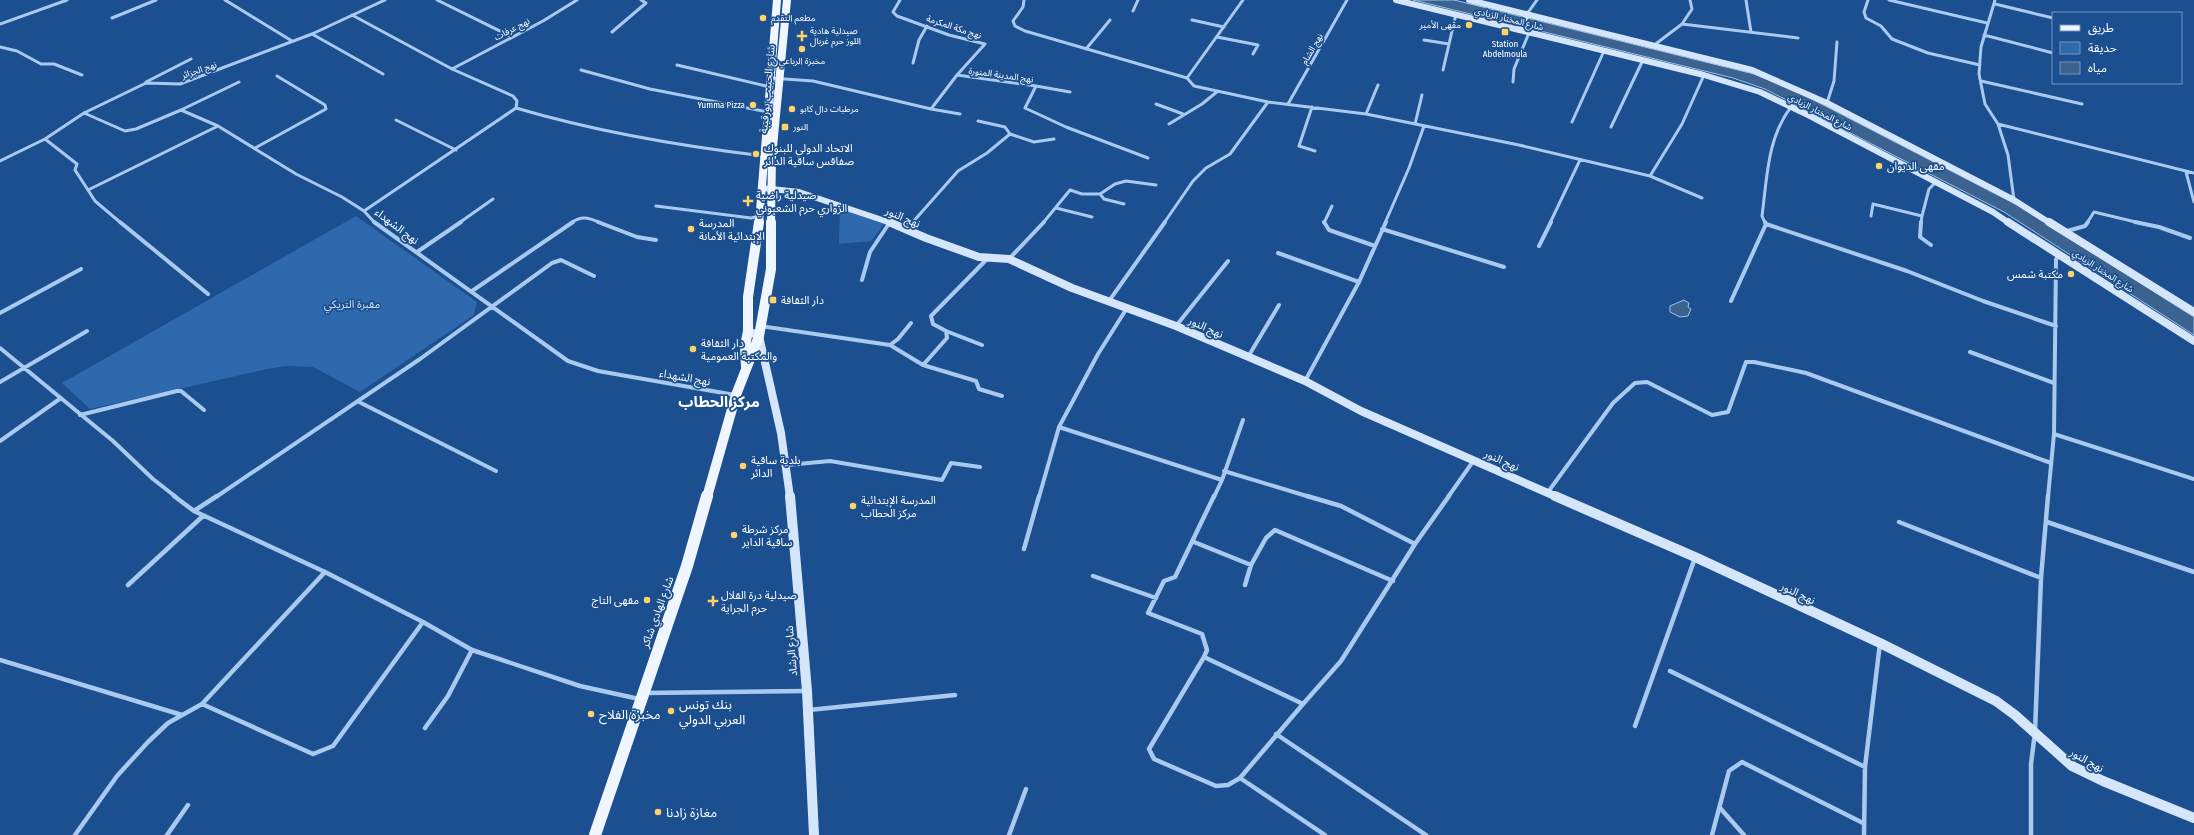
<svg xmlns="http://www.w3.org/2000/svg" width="2194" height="835" font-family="'Fira Sans Condensed','Noto Sans Arabic',sans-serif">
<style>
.green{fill:#2e69ad}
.water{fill:#3c6290;stroke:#9cc4f0}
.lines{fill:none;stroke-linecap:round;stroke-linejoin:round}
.street-far2{stroke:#a9c9ee;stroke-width:3}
.street-far1{stroke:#a9c9ee;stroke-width:4}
.street{stroke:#a9c9ee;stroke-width:4.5}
.secondary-far2{stroke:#d6e6fa;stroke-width:6}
.secondary-far1{stroke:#d6e6fa;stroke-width:8}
.secondary{stroke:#d6e6fa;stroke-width:10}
.primary-far2{stroke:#f0f6ff;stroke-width:8}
.primary-far1{stroke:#f0f6ff;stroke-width:10}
.primary{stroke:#f0f6ff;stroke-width:12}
.poi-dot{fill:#ffd166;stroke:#1b4f8f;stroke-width:1.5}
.labels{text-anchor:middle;stroke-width:3.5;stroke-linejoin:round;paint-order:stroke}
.far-poi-label{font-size:9px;fill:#fff;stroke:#1b4f8f;text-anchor:start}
.far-street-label{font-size:9px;fill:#fff;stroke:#1b4f8f}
.street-label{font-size:11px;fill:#fff;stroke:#1b4f8f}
.poi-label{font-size:11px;fill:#fff;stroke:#1b4f8f;text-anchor:start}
.park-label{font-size:11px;fill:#cfe3fa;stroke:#1b4f8f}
.near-poi-label{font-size:13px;fill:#fff;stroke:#1b4f8f;text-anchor:start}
.district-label{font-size:15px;font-weight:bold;fill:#fff;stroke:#1b4f8f}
</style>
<rect width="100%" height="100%" fill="#1b4f8f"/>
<path class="green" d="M840,208L884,224L871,241L839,244Z
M356,216L477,302L474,315L360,392L313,367L286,366L267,369L90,409L62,383Z"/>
<path class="water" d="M1413,0H1454L1754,74L1806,96L2017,205L2194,317V335L2004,212L1765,89L1733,78Z
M1684,300L1689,303L1688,307L1691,309L1688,316L1680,317L1670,312V306Z"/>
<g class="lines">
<path class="street-far2" d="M225,0L292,41
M437,0L512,37
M900,0L893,12L897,16L949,35L985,44L957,75
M1024,0L1023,7L1013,21L1015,26L1025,31L1187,78L1194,86L1268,102L1366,114L1519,145L1650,176L1702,198
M1746,0L1751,32
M1868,0L1864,12L1866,18L1881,26L1892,39L1928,53L1980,65
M1889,0L1987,23
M1995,0L1981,47L1979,74L1985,104L1998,124L2008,155L2014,200
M1995,4L2053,18
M1133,11L1138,0
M1527,14L1537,0
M352,15L452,69L513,96L517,101L516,108L364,211L375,223
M112,18L156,0
M1192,20L1224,27
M0,24L67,0
M1682,24L1798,38
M612,32L646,3L641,0
M312,34L383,74
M1984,35L2053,53
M1217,37L1258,45L1253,54
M1424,40L1449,44
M1653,46L1682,24L1692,9L1690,0
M0,47L17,51L41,64H54L82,75
M1086,49L1110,20
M913,63L919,40L927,26
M677,65L770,87
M452,69L543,21L577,0
M581,70L650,89L768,112
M1443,70L1456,14
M771,78L813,81L931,109L957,75L1036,86L1025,108L1066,127L1148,158
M1187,78L1243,0
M1981,81L2082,104
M146,82L191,59
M1513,82L1514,69L1529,33
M1036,86L1070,92
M1827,103L1834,81L1837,42
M1156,104L1183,114
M1288,104L1347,0
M1312,107L1299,146L1315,151
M516,108C597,132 680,146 764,156
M931,109L960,114
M181,110L239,82
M84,113L125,131L136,129L181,110L218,126
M1366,114L1378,85
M396,120L456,150
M978,121L1005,127L1010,134
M1572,122L1604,51
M1169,124L1202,104L1218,91
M1415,124L1422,95
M1998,124L2194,173
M1611,127L1643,60
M45,139L77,164L75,170L88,190
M255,148L326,109L325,105L277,76
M0,161L45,139L84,113L146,83L180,84L312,34L385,0
M2186,172L2194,202
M1650,176L1682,124L1704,75
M1100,194L1104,199L1124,204
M656,206L751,218L760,216
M1056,208L1092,217
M1871,216L1873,204L1922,216L1929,189L1936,182
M121,223L95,201L88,190L218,126L296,174L342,197L364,211
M459,223L493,199
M571,223C582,215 589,218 601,223
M912,223L958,171L987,153L1010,134L1034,142L1054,139
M1043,223L1070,190L1082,194H1100L1115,184L1126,181L1156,185
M1164,223L1193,181L1206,168L1230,154L1268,102
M1324,223L1332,206
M1385,223L1409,168L1424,126
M1550,223L1580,160
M1765,223L1762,216C1767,179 1767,138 1791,107
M1921,223L1922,216
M2087,223L2094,212L2140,223"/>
<path class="street-far1" d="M120,222L208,294
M374,222L568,361L598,371L735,395
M598,222L637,237L656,240
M1324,222L1329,230L1375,246
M1765,222L1766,224L1907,271L1983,301L2056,326
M1921,222L1920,237L1931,245
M2135,222L2159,227L2190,238
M906,229L913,222
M1382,229L1504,267
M2067,231L2085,226L2088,222
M1539,246L1551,222
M417,252L461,222
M1278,253L1359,282
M988,258L931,316L933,324L946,331L947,338L923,365L976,381L979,389L1002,396
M1009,259L1044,222
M862,280L870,252L890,222
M472,291L573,222
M1109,301L1165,222
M1731,301L1766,224
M0,313L81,269
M760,326L890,345L923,365
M1176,326L1228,261
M946,331L982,345
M890,345L898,339L911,323
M0,348L113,441L153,479L176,497
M1970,352L2054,383
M1248,357L1279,305
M1305,381L1359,282L1386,222
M0,382L87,331
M359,402L496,471
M80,415L177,391H181L204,410
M1059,427L1222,480
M2054,434L2194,479
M0,441L61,398
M787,465L830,461L942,480L951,463L980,467
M1224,471L1310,497
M1548,492L1613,403L1635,383L1647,382L1712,415L1728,412L1746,362H1754L1806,373L2051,463
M216,497L420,359L552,263L561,260L594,276
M1039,497L1059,427L1098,354L1127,308
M1214,497L1222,480L1243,420
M1448,497L1474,460
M2048,497L2054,434L2056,259L2061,255"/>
<path class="street" d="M174,496L194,511L325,572L423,622L472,650L580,686L639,699
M1307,496L1341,506L1415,544
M194,511L217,496
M1899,522L2041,578
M2047,522L2194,572
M1194,542L1251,565L1266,538L1275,530L1393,581
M1024,549L1039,496
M1093,576L1156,598
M128,585L203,516
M1245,585L1251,565
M1204,657L1207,650L1202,634L1148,613L1164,581L1175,577L1214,496
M1204,657L1303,704L1240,778L1228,785L1216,786L1154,759L1149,749Z
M0,660L182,715
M1670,671L1865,767
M645,693L807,691
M202,704L313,754L333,746L423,622
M1303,704L1341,661L1415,544L1449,496
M809,710L955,695
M1635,726L1695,558
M425,728L448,696L472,650
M1276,734L1426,835
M1240,778L1325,835
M1720,808L1744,835
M75,835L117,776L148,742L168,723L202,704L325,572
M167,835L188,805
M1009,835L1026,789
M1712,835L1729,771L1742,762L1863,823
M1864,835L1865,767L1880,643
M2031,835V764L2035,732L2041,578L2048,496"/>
<path class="secondary-far2" d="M1396,0L1704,75L1760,92L1810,116L1993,212L2009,223
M1469,0L1752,70L1827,103L2014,200L2050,223
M1519,30L1527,14
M762,188L799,192L891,223"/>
<path class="secondary-far1" d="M889,222L926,238L979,257L1009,259L1072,288L1176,326L1305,381L1361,411L1557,497
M2008,222L2194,341
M2049,222L2194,312
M748,331L759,336L781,433L790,497"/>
<path class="secondary" d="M790,496L807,691L814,835
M1555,496L1695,557L1880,643L1996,701L2015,715L2072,766L2103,781L2194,818"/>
<path class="primary-far2" d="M759,223L777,0
M771,223L772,157L787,0"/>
<path class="primary-far1" d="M746,367L745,346L748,331V297L759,222
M707,497L736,395L759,336L771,269V222"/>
<path class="primary" d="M595,835L687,566L707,496"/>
</g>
<g class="poi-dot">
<circle cx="763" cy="18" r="4"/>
<circle cx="1469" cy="25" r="4"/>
<rect x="1501" y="28" width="8" height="8" rx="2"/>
<path d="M800 30h4v4h4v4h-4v4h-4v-4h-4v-4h4z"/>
<circle cx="802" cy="49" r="4"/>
<circle cx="753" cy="105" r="4"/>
<circle cx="792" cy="109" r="4"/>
<rect x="781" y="123" width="8" height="8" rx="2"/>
<circle cx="756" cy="154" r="4"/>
<circle cx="1879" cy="166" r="4"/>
<path d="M746 195h4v4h4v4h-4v4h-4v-4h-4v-4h4z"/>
<circle cx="691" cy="229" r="4"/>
<circle cx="2071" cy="274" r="4"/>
<rect x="769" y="296" width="8" height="8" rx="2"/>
<circle cx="693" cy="349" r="4"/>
<circle cx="743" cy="466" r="4"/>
<circle cx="853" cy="506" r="4"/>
<circle cx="734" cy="535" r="4"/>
<circle cx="647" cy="600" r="4"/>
<path d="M711 595h4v4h4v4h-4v4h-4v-4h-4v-4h4z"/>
<circle cx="671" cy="711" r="4"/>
<circle cx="591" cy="714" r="4"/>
<circle cx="658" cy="812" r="4"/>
</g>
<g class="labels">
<g class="far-poi-label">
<text x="771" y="21">مطعم التقدم</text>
<text x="1461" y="28" text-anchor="end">مقهى الأمير</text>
<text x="810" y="34">صيدلية هادية<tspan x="810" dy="10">اللوز حرم غربال</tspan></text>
<text x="1505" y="47" text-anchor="middle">Station<tspan x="1505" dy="10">Abdelmoula</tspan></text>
<text x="802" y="64" text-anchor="middle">مخبزة الرباعي</text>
<text x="745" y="108" text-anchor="end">Yumma Pizza</text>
<text x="800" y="112">مرطبات دال كابو</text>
<text x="793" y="130">النور</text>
</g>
<g class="far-street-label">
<text transform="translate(1509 19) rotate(14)" y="3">شارع المختار الزيادي</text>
<text transform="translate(954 27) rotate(18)" y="3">نهج مكة المكرمة</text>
<text transform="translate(512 29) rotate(-27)" y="3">نهج عرفات</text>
<text transform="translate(1312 49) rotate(-60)" y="3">نهج الشام</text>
<text transform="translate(199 70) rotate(-19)" y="3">نهج الجزائر</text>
<text transform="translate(1001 75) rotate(8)" y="3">نهج المدينة المنورة</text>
<text transform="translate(1820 112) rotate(27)" y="3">شارع المختار الزيادي</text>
<text transform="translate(2103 271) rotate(33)" y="3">شارع المختار الزيادي</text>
</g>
<g class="street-label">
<text transform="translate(767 89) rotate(-85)" y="4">شارع الحبيب بورقيبة</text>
<text transform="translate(903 217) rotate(23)" y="4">نهج النور</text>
<text transform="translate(397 226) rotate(37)" y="4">نهج الشهداء</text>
<text transform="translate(1206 327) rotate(24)" y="4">نهج النور</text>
<text transform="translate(685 377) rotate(10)" y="4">نهج الشهداء</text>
<text transform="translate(1502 460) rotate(24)" y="4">نهج النور</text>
<text transform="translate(1798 593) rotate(25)" y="4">نهج النور</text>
<text transform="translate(657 612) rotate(-70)" y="4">شارع الهادي شاكر</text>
<text transform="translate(791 651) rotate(-95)" y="4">شارع الرشاد</text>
<text transform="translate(2087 760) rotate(29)" y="4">نهج النور</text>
</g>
<g class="poi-label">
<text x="764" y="152">الاتحاد الدولي للبنوك<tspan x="764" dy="13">صفاقس ساقية الدائر</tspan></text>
<text x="1887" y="170">مقهى الديوان</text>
<text x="756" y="199">صيدلية راضية<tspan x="756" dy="13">الزواري حرم الشعبوني</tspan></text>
<text x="699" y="227">المدرسة<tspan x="699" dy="13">الإبتدائية الأمانة</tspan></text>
<text x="2063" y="278" text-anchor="end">مكتبة شمس</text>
<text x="781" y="304">دار الثقافة</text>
<text x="701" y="347">دار الثقافة<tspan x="701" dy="13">والمكتبة العمومية</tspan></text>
<text x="751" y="464">بلدية ساقية<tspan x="751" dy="13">الدائر</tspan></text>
<text x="861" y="504">المدرسة الإبتدائية<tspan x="861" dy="13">مركز الحطاب</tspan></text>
<text x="742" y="533">مركز شرطة<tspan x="742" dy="13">ساقية الداير</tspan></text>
<text x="721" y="599">صيدلية درة القلال<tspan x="721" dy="13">حرم الجراية</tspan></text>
<text x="639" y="604" text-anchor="end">مقهى التاج</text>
</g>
<g class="park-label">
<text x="352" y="308">مقبرة التريكي</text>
</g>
<g class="near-poi-label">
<text x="679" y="709">بنك تونس<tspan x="679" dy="15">العربي الدولي</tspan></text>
<text x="599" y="719">مخبزة الفلاح</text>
<text x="666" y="817">مغازة زادنا</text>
</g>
<g class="district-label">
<text x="719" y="407">مركز الحطاب</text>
</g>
</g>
<rect x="2052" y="12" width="130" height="72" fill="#1b4f8f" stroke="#7695bc"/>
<rect x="2060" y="25" width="20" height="6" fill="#f0f6ff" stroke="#7695bc"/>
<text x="2088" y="32" font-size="12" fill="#ffffff">طريق</text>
<rect x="2060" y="42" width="20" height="12" fill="#2e69ad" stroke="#7695bc"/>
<text x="2088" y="52" font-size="12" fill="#ffffff">حديقة</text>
<rect x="2060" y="62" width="20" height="12" fill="#3c6290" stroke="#7695bc"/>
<text x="2088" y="72" font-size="12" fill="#ffffff">مياه</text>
</svg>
